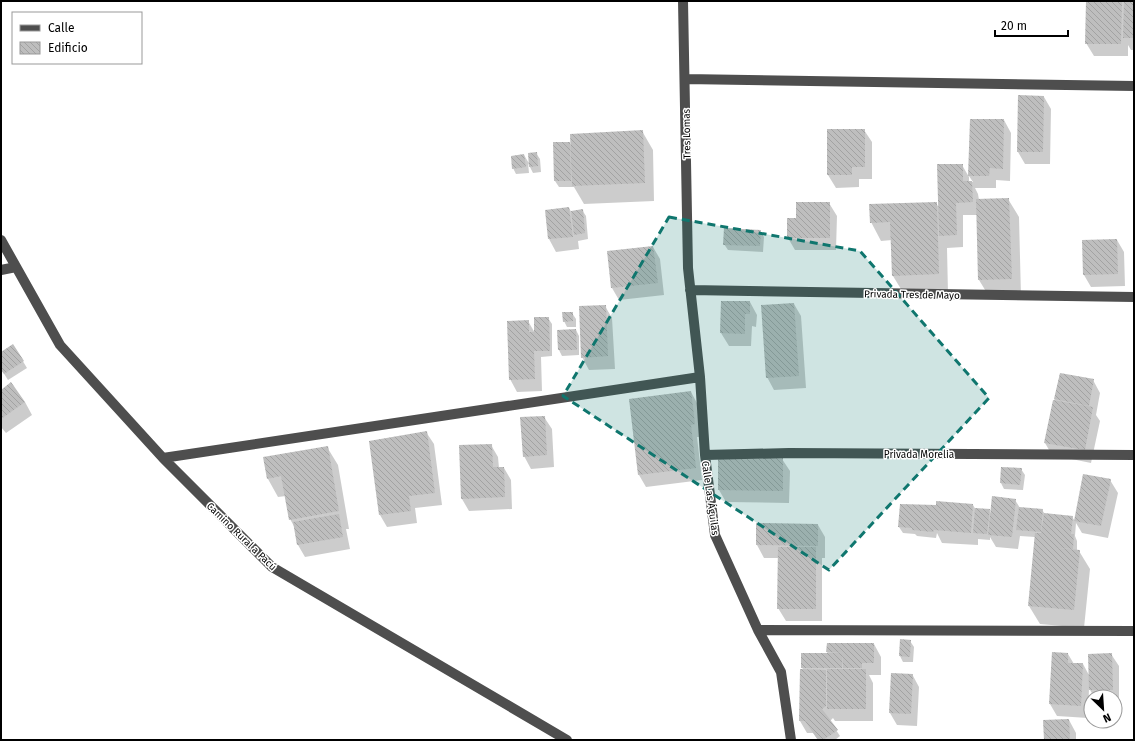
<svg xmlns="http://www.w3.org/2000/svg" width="1135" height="741" font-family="'Fira Sans',sans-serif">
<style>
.shadow{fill:#0003}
.building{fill:url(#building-back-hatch)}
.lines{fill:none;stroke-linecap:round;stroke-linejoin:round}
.minor{stroke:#4e4e4e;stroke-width:10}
.marked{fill:#0f766e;fill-opacity:0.2;stroke:#0f766e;stroke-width:3;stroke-dasharray:8 5;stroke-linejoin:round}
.labels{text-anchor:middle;stroke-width:3;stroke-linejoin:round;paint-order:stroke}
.street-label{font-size:10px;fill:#000;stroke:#fff}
</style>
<defs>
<pattern id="building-back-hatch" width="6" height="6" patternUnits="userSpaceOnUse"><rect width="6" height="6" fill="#bebebe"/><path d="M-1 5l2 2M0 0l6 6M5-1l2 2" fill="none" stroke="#a2a2a2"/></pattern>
</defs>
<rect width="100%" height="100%" fill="#fff"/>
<path class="shadow" d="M1087,1H1134V50H1131L1128,45V56H1094L1086,43Z
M1044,97L1051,109L1050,164H1025L1018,152Z
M1004,120L1011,133L1010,181L996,180V188H975L978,194L979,200L1008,199L1019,217L1021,297L990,298L979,280L977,215H963V247L947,248L948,293L904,294L893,276L892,240L881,241L871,222L936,203L940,209L962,165L969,177V182H973L969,176Z
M828,130H864L872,142V179H859V187L836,188L828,175Z
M642,131L653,150L654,201L584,204L574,187H559L555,181L554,143H569L572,147Z
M536,153L540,159L541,172L533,173L528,163L529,173L516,174L513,168L524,155L530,165Z
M829,203L837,216L836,250H795L788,238L797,219Z
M569,208L573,215L582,210L586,216L588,239L578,241L579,249L556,252L549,239L546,211Z
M760,231L764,237L763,252L728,250L724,244Z
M1117,240L1124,252L1125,286L1091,287L1084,275Z
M653,247L660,259L664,295L619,300L612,288Z
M722,302H750L757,315L756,327L752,326L751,346H729L721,333Z
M794,304L801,316L806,388L774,390L767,377Z
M605,306L612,318L615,369L589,370L582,357Z
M572,313L576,319V327H567L564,321Z
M548,318L552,324V356L541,357L542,391L517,392L510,379L528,321L535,333Z
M576,330L579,336V355L562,356L559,350Z
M13,345L27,368L8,380L1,369V353Z
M1060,374L1093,380L1100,393L1096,415L1100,421L1091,463L1052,455L1045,443Z
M1,391L25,402L32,415L6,433L1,427Z
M691,392L698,405L702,437H697L702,480L646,487L639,475Z
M544,417L552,429L554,467L531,469L524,456Z
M426,432L434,444L442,505L415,508L417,523L387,527L380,515Z
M491,445L498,457L499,468H504L511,480L512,509L469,511L462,499Z
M327,447L338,465L349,529H346L350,549L305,557L298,545L295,528L290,519L286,496L278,497L268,479Z
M782,459L790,471L789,503L726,502L719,490Z
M1021,469L1025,475L1023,490L1004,489L1001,483Z
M1110,480L1118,493L1108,538L1082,533L1076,523L1075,536L1077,541V551H1079L1090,569L1084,628L1040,624L1029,606L1035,537L1020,536L1018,549L996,547L990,537V540L978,539V545L942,543L937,533L936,538L917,536L915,534L903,533L899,527L935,506L973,505L976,510H989L991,514L1015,500L1020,508L1042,510L1045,514L1072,517L1075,521Z
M757,524L818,525L825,537V558H822V621H786L778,608L779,558H764L757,545Z
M910,641L914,647L913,662H903L900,656Z
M874,644L881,657V675H869L873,683V721H835L833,718L830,721L840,736L835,740H818L813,733H807L800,721L803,670L802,667L828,654L827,652Z
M1068,654L1074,664H1083L1090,677L1111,654L1119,666V702H1115V697H1094L1089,688L1088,718L1057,716L1050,704Z
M912,674L919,687L917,726L897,725L890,713Z
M1069,720L1076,733V740H1045Z"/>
<path class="building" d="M1086,1H1122L1121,44H1085Z
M1124,1H1134V38H1123Z
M1018,95L1044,96L1043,152H1017Z
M970,119H1004L1003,169L990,168L989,176H968Z
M827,129H865V167H852V175H827Z
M643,130L645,183L572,186L570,134Z
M553,142H570L571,181H554Z
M537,152L538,166L529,167L528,153Z
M524,154L526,167L512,169L511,156Z
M937,164H963V181H972L973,202L956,203L957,235L939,236Z
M1009,198L1012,279L978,280L976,199Z
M796,202H830V238H787V218H796Z
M937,202L939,274L892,276L890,222L870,223L869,204Z
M569,207L573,237L548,239L545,210Z
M583,209L585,233L574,235L571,211Z
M724,228L761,230L760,246L723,245Z
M1117,239L1118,274L1083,275L1082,240Z
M653,246L658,283L611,288L607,251Z
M721,301H750V314H745V334L720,333Z
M794,303L799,376L766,378L761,305Z
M606,305L608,356L581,358L579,306Z
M562,312H573V321L563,322Z
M534,317H549L550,351H534L535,379L509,380L507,321L529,320V332H534Z
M576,329L577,350H558L557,330Z
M13,344L24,361L4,374L1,370V352Z
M1060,373L1094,379L1089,406L1054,399Z
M11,382L25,402L1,419V390Z
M691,391L695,424L691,425L696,468L638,475L629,399Z
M1053,400L1093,407L1085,450L1044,443Z
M545,416L547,455L523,457L520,417Z
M427,431L435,493L409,496L411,511L379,515L369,441Z
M492,444L493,467H504L505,497L461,499L459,445Z
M328,446L339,511L289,520L281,476L267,479L263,457Z
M718,457L783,458V491L718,490Z
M1001,467L1022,468L1020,485L1000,483Z
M1083,474L1111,479L1101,526L1074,521Z
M992,496L1016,499L1012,537L988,535Z
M936,501L973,504L971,533L934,530L933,532L912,530V528L898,527L900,504L936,505Z
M1019,507L1043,509L1041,532L1016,530Z
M975,508L990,509L987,534L973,533Z
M1044,513L1073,516L1071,534H1074L1073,549L1055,548L1080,550L1074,610L1028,606L1035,533H1041Z
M339,514L343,537L297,545L293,522Z
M756,523L818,524V546L756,545Z
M778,547H816V609H777Z
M900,639L911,640L910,657L899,656Z
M827,643H874V663H862V668H843L842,655V668H801V653H843L826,652Z
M1052,652L1068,653V663H1083L1081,706L1049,704Z
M1112,653L1113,690H1089L1088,654Z
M800,669L826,670V706L822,709L838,730L823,740H818L805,721H799Z
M827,669H866V709H827Z
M891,673L913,674L911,714L889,713Z
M1069,719L1070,740H1044L1043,720Z"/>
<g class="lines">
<path class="minor" d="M683,1L688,268L700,377L705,455L715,535L758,630L781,672L791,740
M685,79L1134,86
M1,240L60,345L163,458L272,567L567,740
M1,270L16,267
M690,290L1134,297
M705,455L789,453L1134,455
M163,458L700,377
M758,630L1134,631"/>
</g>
<path class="marked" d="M669,217L860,251L989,398L829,570L563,396Z"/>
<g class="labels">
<g class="street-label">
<text transform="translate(686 134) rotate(-91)" y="4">Tres Lomas</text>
<text transform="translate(912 294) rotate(1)" y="4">Privada Tres de Mayo</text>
<text x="919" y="458">Privada Morelia</text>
<text transform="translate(711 498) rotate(82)" y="4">Calle Las Águilas</text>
<text transform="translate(242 536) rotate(44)" y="4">Camino Rural a Pacú</text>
</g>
</g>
<rect width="1135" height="741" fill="none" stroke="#000000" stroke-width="4"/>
<rect x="12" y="12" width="130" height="52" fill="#ffffff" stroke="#999999"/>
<rect x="20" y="25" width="20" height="6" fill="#4e4e4e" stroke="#999999"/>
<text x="48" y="32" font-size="12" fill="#000000">Calle</text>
<rect x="20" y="42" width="20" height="12" fill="url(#building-back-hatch)" stroke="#999999"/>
<text x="48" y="52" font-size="12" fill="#000000">Edificio</text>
<g transform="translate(1103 709) rotate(155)"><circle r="19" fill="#ffffff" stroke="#999999"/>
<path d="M0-3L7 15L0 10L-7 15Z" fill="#000000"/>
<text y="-6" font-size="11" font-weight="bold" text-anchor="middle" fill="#000000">N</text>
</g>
<path d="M995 30v6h73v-6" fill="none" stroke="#000000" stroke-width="2"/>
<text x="1001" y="30" font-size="12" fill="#000000" stroke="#ffffff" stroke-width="3" paint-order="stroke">20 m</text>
</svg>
